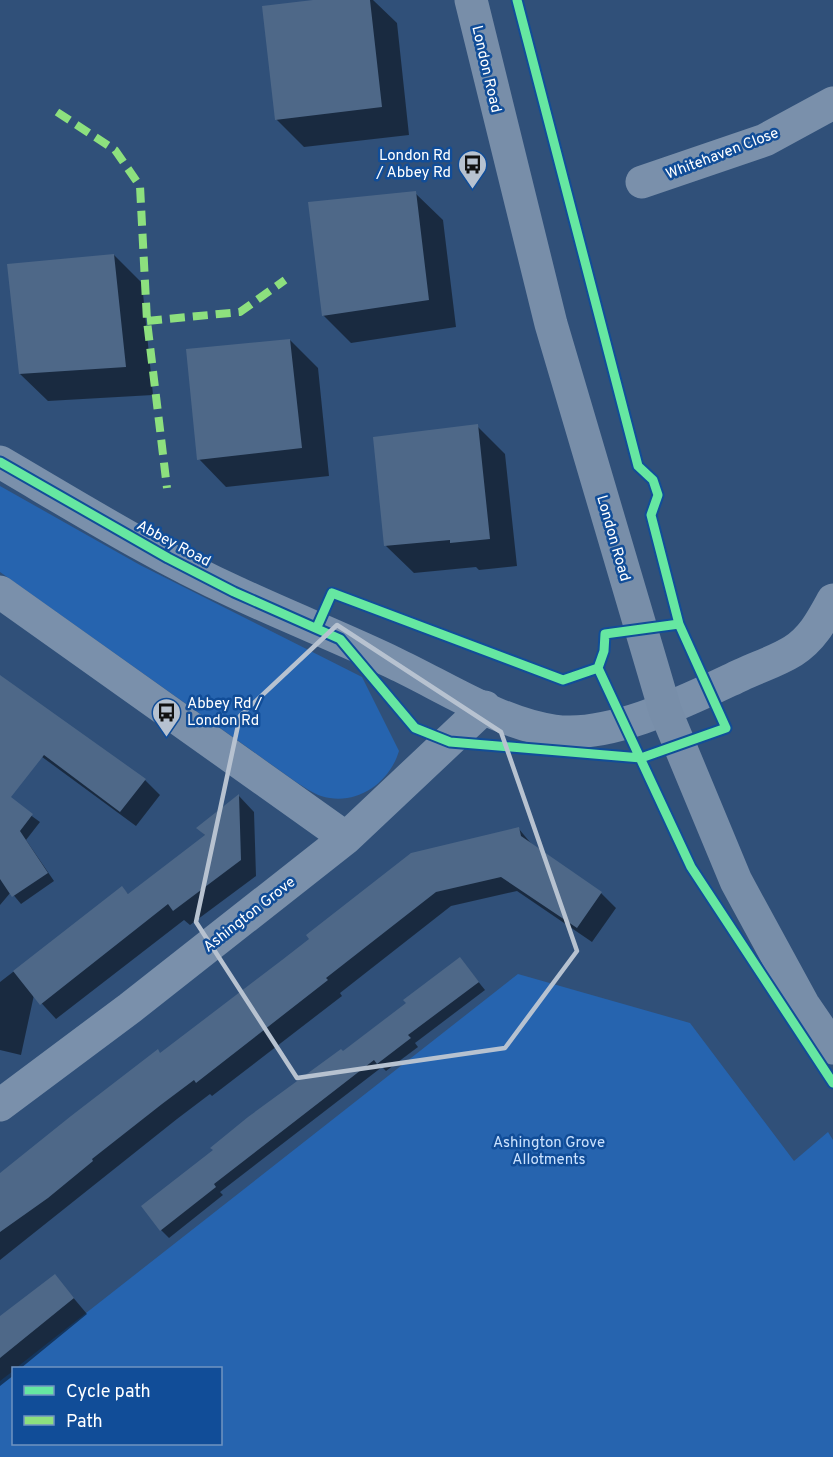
<svg xmlns="http://www.w3.org/2000/svg" width="833" height="1457" font-family="Overpass,sans-serif">
<style>
.green{fill:#2664af}
.shadow{fill:#0007}
.building{fill:#4e6888}
.lines{fill:none;stroke-linecap:round;stroke-linejoin:round}
.minor{stroke:#7a90ab;stroke-width:33}
.major{stroke:#788ea9;stroke-width:33}
.quiet{stroke:#8de07e;stroke-width:8;stroke-dasharray:15 8;stroke-linecap:butt}
.cycleway-casing{stroke:#114d98;stroke-width:13}
.cycleway{stroke:#66e7a1;stroke-width:9}
.marked{fill:none;stroke:#b7c2d0;stroke-width:4.5;stroke-linejoin:round}
.labels{text-anchor:middle;stroke-width:5;stroke-linejoin:round;paint-order:stroke}
.street-label{font-size:15px;fill:#fff;stroke:#114d98}
.poi-label{font-size:15px;fill:#fff;stroke:#114d98;text-anchor:end}
.park-label{font-size:15px;fill:#cbe2fe;stroke:#114d98}
</style>
<rect width="100%" height="100%" fill="#305079"/>
<path class="green" d="M0,486L140,565L362,677L399,751C389,784 355,807 321,796C312,793 303,786 296,782L0,572Z
M518,974L690,1023L794,1161L828,1132L833,1140V1457H0V1381L13,1371L14,1444H220V1368H16Z"/>
<path class="shadow" d="M328,0H373L397,23L409,135L304,147L276,119Z
M415,193L443,220L456,327L351,343L323,315Z
M114,255L142,283L153,395L48,401L20,374Z
M290,340L318,368L329,476L226,487L199,459Z
M477,426L505,454L517,566L479,570L476,567L414,573L386,546Z
M0,676L145,780L160,795L136,826L0,726Z
M0,793L40,822L26,840L54,881L21,904L11,892L0,905Z
M239,796L254,812L256,876L190,925L184,920L56,1019L34,995L21,1055L0,1050V982L122,888L129,895L206,836L198,828Z
M519,829L534,847L601,893L616,908L592,942L517,891L451,906L340,993L342,996L212,1096L210,1094L177,1119L0,1260V1175L161,1054Z
M460,959L485,990L415,1043L418,1047L386,1071L382,1067L220,1192L223,1195L169,1238L161,1230L143,1206L408,1003Z
M55,1276L87,1314L21,1368H14V1375L0,1386V1318Z"/>
<path class="building" d="M313,0H370L382,107L275,120L262,6Z
M416,191L429,300L322,316L308,202Z
M114,254L126,367L19,374L7,264Z
M290,339L302,448L197,460L186,349Z
M478,424L490,539L450,543V540L384,546L373,437Z
M0,675L146,779L120,812L44,755L11,797L33,814L20,831L48,873L12,897L0,879Z
M239,794L241,860L173,911L168,904L40,1005L13,971L122,886L128,894L205,835L196,828Z
M519,827L521,836L602,892L577,928L501,877L436,892L326,978L328,980L196,1083L194,1080L162,1104L92,1159L93,1161L48,1198L0,1232V1173L71,1116L158,1049L160,1053L282,960L309,939L306,935L411,853Z
M460,957L479,982L408,1035L411,1038L377,1064L374,1060L214,1184L216,1187L160,1231L141,1206L213,1150L210,1148L248,1117L341,1049L343,1051L406,1003L403,1000Z
M55,1274L74,1298L0,1358V1316Z"/>
<g class="lines">
<path class="minor" d="M642,182L765,140L833,103
M0,462C77,507 154,555 235,592C288,617 342,638 394,663C443,686 501,724 554,731C612,739 690,699 741,675C758,667 777,661 793,651C813,638 822,620 833,600
M0,592L346,838
M0,1105L130,1008L346,838L485,707"/>
<path class="major" d="M471,0L551,324L665,710L736,881L803,1004L833,1048"/>
<path class="quiet" d="M57,112L115,150L140,186L147,321L167,488
M147,321L240,312L285,280"/>
<defs>
<path id="cycleway" d="M0,462L168,558L234,592L340,639L415,728L450,742L641,758L726,728L679,624L651,515L658,495L653,480L638,466L517,0
M679,624L605,634L604,651L598,668L691,867L833,1083
M317,627L332,593L563,680L598,668"/>
</defs>
<use href="#cycleway" class="cycleway-casing"/>
<use href="#cycleway" class="cycleway"/>
</g>
<path class="marked" d="M337,625L501,732L577,951L505,1048L297,1078L196,922L240,716Z"/>
<defs>
<symbol id="bus-pin" viewBox="-11 -11 22 30"><path d="M0 17L-7.5 6A9.5 9.5 0 1 1 7.5 6Z" fill="#b7c2d0" stroke="#114d98"/><path d="M-5-6H5V4H4V6H2V4H-2V6H-4V4H-5ZM-3.5-4V0h7V-4ZM-3.5 1.2v1.5H-2V1.2ZM2 1.2v1.5H3.5V1.2Z" fill="#111"/></symbol>
</defs>
<g fill-rule="evenodd">
<use href="#bus-pin" x="456" y="148" width="33" height="45"/>
<use href="#bus-pin" x="150" y="696" width="33" height="45"/>
</g>
<g class="labels">
<g class="street-label">
<text transform="translate(487 69) rotate(77)" y="5">London Road</text>
<text transform="translate(722 153) rotate(-21)" y="5">Whitehaven Close</text>
<text transform="translate(614 538) rotate(74)" y="5">London Road</text>
<text transform="translate(174 543) rotate(28)" y="5">Abbey Road</text>
<text transform="translate(249 914) rotate(-38)" y="5">Ashington Grove</text>
</g>
<g class="poi-label">
<text x="451" y="160">London Rd<tspan x="451" dy="17">/ Abbey Rd</tspan></text>
<text x="187" y="708" text-anchor="start">Abbey Rd /<tspan x="187" dy="17">London Rd</tspan></text>
</g>
<g class="park-label">
<text x="549" y="1147">Ashington Grove<tspan x="549" dy="17">Allotments</tspan></text>
</g>
</g>
<rect x="12" y="1367" width="210" height="78" fill="#114d98" stroke="#7094c1" stroke-width="1.5"/>
<rect x="24" y="1386" width="30" height="9" fill="#66e7a1" stroke="#7094c1" stroke-width="1.5"/>
<text x="66" y="1397" font-size="18" fill="#ffffff">Cycle path</text>
<rect x="24" y="1416" width="30" height="9" fill="#8de07e" stroke="#7094c1" stroke-width="1.5"/>
<text x="66" y="1427" font-size="18" fill="#ffffff">Path</text>
</svg>
